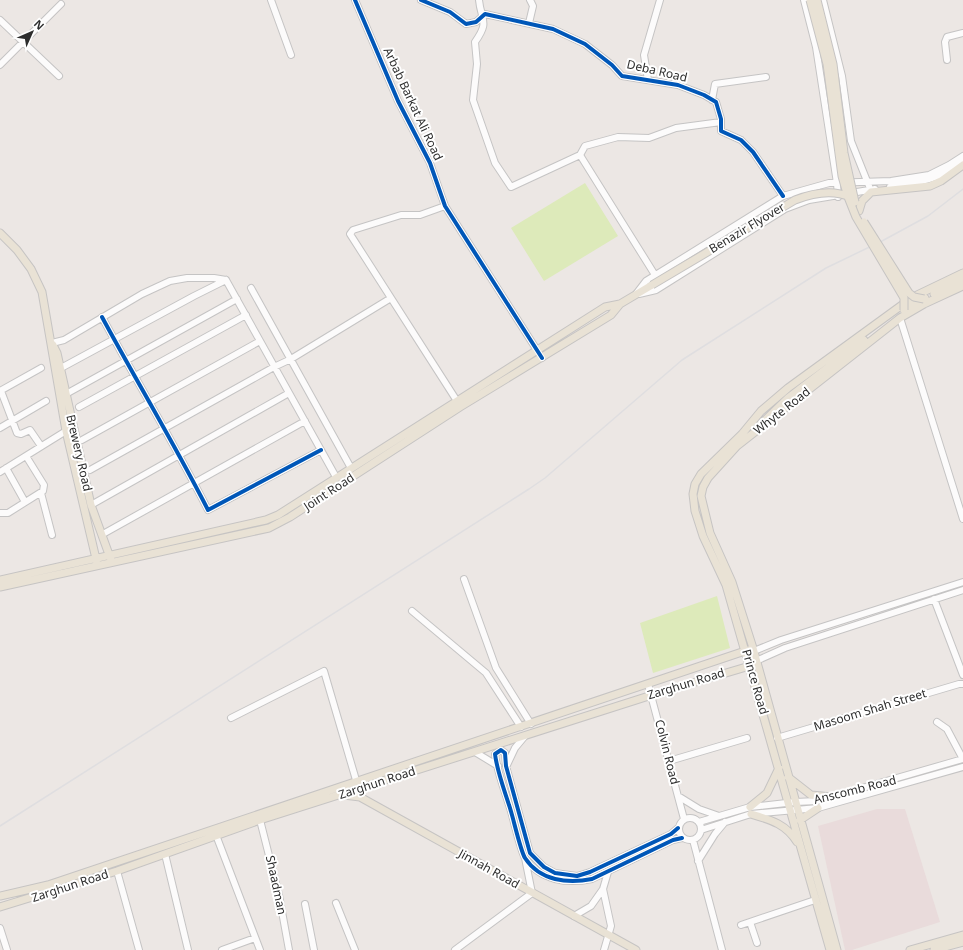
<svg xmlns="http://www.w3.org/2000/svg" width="963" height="950" font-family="'Noto Sans',sans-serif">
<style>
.medical{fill:#e9dbdb}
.pitch{fill:#ddeaba}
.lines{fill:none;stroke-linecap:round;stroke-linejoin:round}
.minor-casing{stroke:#c5c4c4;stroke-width:8}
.major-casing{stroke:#c6c4c3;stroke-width:9}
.minor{stroke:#fcfbfb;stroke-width:6}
.major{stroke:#e9e2d5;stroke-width:7}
.rail{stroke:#dfdee0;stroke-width:1.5}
.major-bridge-casing{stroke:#c6c4c3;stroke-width:9;stroke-linecap:butt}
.major-bridge{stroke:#e9e2d5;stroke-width:7}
.cycleway-casing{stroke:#fff;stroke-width:6}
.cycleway{stroke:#0057b8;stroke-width:4}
.labels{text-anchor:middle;stroke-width:4;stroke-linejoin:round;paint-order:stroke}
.street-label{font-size:12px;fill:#2d2d2d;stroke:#fff}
</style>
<rect width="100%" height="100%" fill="#ece7e4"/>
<path class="medical" d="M877,809H905L940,922L852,950H845L818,826Z"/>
<path class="pitch" d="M585,183L618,236L544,281L511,228Z
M717,596L730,648L653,673L640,623Z"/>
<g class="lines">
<defs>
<path id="minor" d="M271,0L291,55
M355,0L398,101L430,163L445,206L542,358
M421,0L450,12L466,24L476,22L485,14L553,29L585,44L612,65L622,76L678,85L704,95L716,102L721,119V131L741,140L753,152L783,196
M479,0C481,21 490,21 475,42L477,64L473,100L495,163L511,187L580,155L585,146L618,137L649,138L676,128L721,122
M804,0L816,47L837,183L838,197
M823,0L842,76L851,141L869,186
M0,20L59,76
M529,23L533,6L530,0
M947,60L945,42L947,37L963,33
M0,65L61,4
M648,80L644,55L660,0
M712,100L715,84L766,77
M580,155L655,275
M890,187C917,183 942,179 963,161
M445,206L420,215H401L353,230L350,234L457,401
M226,280L336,477
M251,288L351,468
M636,294L646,281L783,196L829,183L891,181L929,175L949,165L963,156
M639,294L656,290L785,209L809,200L875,189
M102,317C137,382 175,445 208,510L321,450
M900,318L963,519
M52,343L64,340L142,294L170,281L187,278H214L226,280
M61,368L194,296L226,280
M0,391L41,368
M1,391L17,433L21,434L30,430L41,446
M66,394L237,299
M79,407L246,315
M0,428L46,401
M82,440L260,341
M6,468L25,502
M90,470L274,367L291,359L391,298
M0,472L66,431
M41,493L52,535
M91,505L289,393
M0,513H8L43,491L44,485L26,456
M103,534L305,421
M464,579L496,668L531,724
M934,599L963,675
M412,611L486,673L521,727
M754,651L781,640L963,582
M756,661L785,648L963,590
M648,684L684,819
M231,718L324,671L356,780
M937,722L947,729L963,759
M777,738L959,684H963
M475,752L498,766
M669,761L747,738
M507,765L515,748L525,736
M678,796L699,809L719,816
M679 829a11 11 0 1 1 22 0a11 11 0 1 1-22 0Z
M260,820L279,895L289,950
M699,822L750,807L795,802L817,801L963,759
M678,828L671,834L590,872L577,876L555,873L544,867L530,853L506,766L505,753L501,750L495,754C497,771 504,789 509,805C513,816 520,850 525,858C540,881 568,884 592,879L673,840L682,838
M701,830L751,814L818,808L963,767
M216,835L260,950
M693,840L722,950
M165,854L188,950
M698,861L715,834L725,822
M117,871L139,950
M336,903L355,950
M305,904L314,950
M574,916L591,906L603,889
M750,922L757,943
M741,925L815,900
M0,928L7,950
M222,950L255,938
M455,950L532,893L525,858
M604,950L611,926L603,889L608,872"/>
<path id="major" d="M859,211L862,201L871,192L930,186L941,181L963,165
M0,233L17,250L31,269L42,292L66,431L97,563
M934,294L963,280
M905,310L925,298
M53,345L57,353L91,505L111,560
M761,424L788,398L864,340
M0,580L266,520L278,515L605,307L620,304L652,285
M0,587L269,528L290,517L460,407L611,315L620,304
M788,777L811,795L832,797
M344,795L360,797L636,950
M750,807L767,793L779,768
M751,814C771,820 786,824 797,842
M800,820L818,808
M0,896L48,885L748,650
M0,907L117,871L260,820L652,695L753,665
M830,950L726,585L703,536L695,511L693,494L695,484L701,474L742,434L761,411L788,388L913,297L963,273
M837,950L753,648L732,582L710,533L701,496L703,487L708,478L737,446L900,318L924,304L963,286
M910,950L963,935
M934,950L963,942"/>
</defs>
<use href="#minor" class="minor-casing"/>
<use href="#major" class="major-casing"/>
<use href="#minor" class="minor"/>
<use href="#major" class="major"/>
<path class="rail" d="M0,826L529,489L545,478L682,360L826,268L882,241L928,216L963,189"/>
<defs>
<path id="major-bridge" d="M810,0L827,64L842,176L848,197L856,217L904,298V310
M817,0L833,64L844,153L855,202
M864,222L909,293L914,297L924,299
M652,285L795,200C813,193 832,189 850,197"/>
</defs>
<use href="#major-bridge" class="major-bridge-casing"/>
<use href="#major-bridge" class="major-bridge"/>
<defs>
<path id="cycleway" d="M355,0L398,101L430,163L445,206L542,358
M421,0L450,12L466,24L476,22L485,14L553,29L585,44L612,65L622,76L678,85L704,95L716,102L721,119V131L741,140L753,152L783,196
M102,317C137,382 175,445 208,510L321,450
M678,828L671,834L590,872L577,876L555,873L544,867L530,853L506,766L505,753L501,750L495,754C497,771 504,789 509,805C513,816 520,850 525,858C540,881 568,884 592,879L673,840L682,838"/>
</defs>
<use href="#cycleway" class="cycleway-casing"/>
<use href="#cycleway" class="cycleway"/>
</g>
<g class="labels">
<g class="street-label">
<text transform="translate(657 71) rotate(13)" y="4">Deba Road</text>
<text transform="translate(413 104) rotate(65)" y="4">Arbab Barkat Ali Road</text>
<text transform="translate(747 228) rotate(-31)" y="4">Benazir Flyover</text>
<text transform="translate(782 411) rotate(-38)" y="4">Whyte Road</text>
<text transform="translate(79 453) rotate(77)" y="4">Brewery Road</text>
<text transform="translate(329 492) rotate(-33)" y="4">Joint Road</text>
<text transform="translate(755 682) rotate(74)" y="4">Prince Road</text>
<text transform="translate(686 684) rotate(-17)" y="4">Zarghun Road</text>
<text transform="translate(870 710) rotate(-17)" y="4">Masoom Shah Street</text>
<text transform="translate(667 752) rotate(76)" y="4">Colvin Road</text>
<text transform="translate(377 783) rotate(-18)" y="4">Zarghun Road</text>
<text transform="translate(855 790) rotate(-14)" y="4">Anscomb Road</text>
<text transform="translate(489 869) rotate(29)" y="4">Jinnah Road</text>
<text transform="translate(276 885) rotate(78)" y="4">Shaadman</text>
<text transform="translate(70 886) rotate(-18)" y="4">Zarghun Road</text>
</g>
</g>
<g transform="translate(32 32) rotate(45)" stroke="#ffffff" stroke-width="3" paint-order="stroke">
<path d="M0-3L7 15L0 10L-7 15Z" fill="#2d2d2d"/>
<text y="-6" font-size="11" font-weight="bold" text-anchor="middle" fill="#2d2d2d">N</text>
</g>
</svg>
